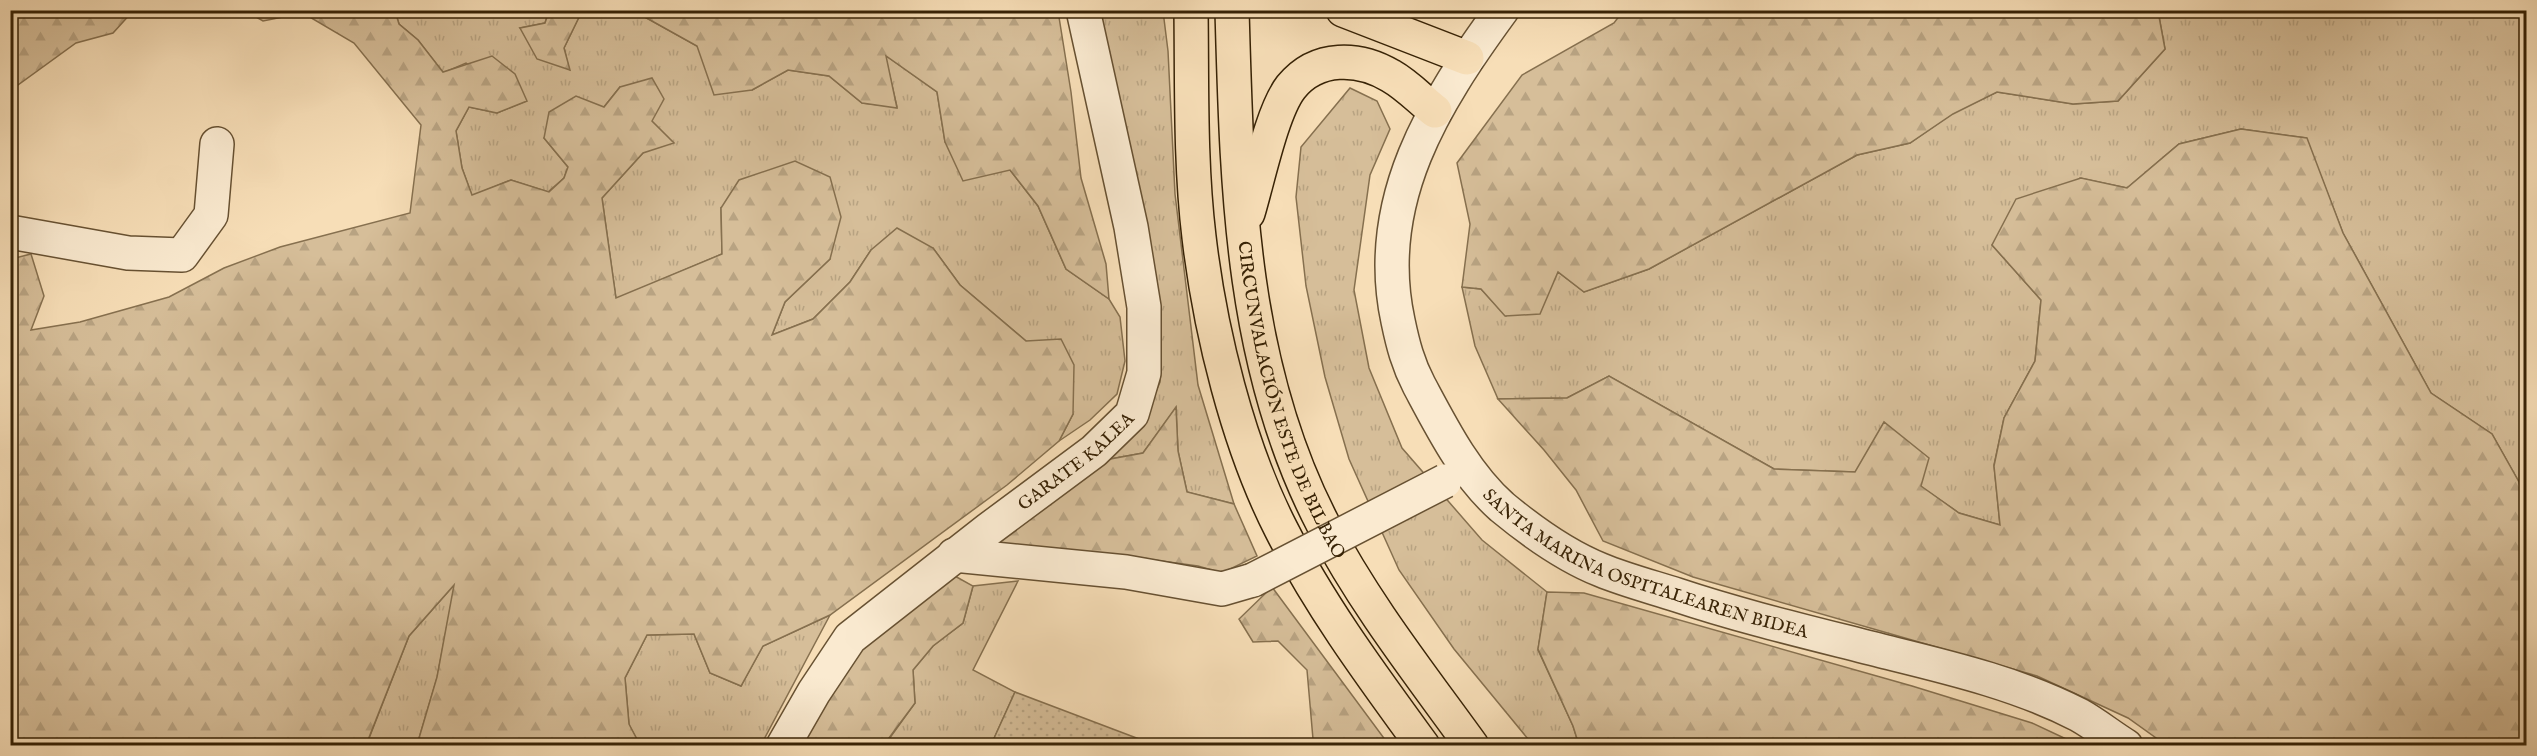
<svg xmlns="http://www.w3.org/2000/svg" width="2537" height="756" font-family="'IM FELL English',serif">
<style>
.grass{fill:url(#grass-tufts);stroke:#86704f;stroke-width:1.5}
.forest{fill:url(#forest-firs);stroke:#86704f;stroke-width:1.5}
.garden{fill:url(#garden-dots);stroke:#86704f;stroke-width:1.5}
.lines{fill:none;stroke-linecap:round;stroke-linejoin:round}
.minor-casing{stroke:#675132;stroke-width:36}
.tertiary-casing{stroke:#675132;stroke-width:36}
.primary-casing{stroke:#372205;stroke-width:36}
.minor{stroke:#faead0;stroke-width:33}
.tertiary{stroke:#faead0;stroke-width:33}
.primary{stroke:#f7deb7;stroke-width:33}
.pedestrian-bridge-casing{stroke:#675132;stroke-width:36;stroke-linecap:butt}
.pedestrian-bridge{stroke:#faead0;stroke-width:33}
.labels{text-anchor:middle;stroke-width:4.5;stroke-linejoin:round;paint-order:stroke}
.street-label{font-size:18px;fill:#372205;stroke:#faead0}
</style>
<defs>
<pattern id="grass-tufts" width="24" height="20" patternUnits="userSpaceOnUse" patternTransform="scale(1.5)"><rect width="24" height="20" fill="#d6be99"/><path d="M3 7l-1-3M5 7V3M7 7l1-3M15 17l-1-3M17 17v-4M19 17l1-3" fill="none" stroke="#b8a382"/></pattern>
<pattern id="forest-firs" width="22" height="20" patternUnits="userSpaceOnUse" patternTransform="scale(1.5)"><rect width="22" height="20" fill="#d6be99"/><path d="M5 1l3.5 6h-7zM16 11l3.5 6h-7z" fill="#b8a382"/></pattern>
<pattern id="garden-dots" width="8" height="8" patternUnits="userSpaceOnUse" patternTransform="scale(1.5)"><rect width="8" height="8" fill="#d6be99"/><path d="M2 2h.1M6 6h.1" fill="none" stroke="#b8a382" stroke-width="1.8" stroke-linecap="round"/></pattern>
</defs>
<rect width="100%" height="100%" fill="#f7deb7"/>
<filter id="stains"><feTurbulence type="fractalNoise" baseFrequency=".00333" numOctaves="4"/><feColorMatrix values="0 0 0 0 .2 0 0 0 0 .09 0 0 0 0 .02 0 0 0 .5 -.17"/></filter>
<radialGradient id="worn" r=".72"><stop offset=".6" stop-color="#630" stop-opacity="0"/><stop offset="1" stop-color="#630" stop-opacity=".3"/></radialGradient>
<path class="grass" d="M395,11H549L545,23L520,28L569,69L564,48L582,11H634L697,46L752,90L788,70L829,76L862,103L897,107L885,55L937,92L945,142L1010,170L1038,206L1066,269L1109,299L1120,317L1125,361L1117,394L1090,420L1059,441L1073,414L1026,341L960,285L933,248L871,250L850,282L813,319L772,335L785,302L830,259L721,208L722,254L616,299L602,198L643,153L652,121L620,87L604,107L544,138L568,167L564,178L548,192L511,180L472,196L462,168L456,131L469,107L497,113L526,101L466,63L443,73L418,40L399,24Z
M1100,11H1163L1168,51L1175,194L1198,385L1234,504L1187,492L1178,451L1176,408L1143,453L1105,460L1142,423L1160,382L1161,342L1152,261Z
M2158,11H2526V509L2519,482L2492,434L2431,393L2343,233L2306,138L2241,129L2179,144L2127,188L2080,178L1992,245L2041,300L2035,361L2004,418L1994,465L2000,525L1959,513L1920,486L1884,423L1856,472L1774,469L1609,376L1567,398L1498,399L1475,346L1462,287L1481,289L1506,316L1558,272L1584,292L1649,269L1857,155L1910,143L1953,113L1997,92L2073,104L2118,101L2165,49Z
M1350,88L1377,101L1390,129L1370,175L1354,290L1369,368L1402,448L1482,540L1547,592L1538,650L1573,726L1579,745H1533L1454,649L1399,570L1349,459L1325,377L1306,286L1296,197L1301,147Z
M1018,581L973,670L1015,692L991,745H896L889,739L915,703L913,670L933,646L963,623L973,586Z
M455,584L437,678L417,745L366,746L409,636Z
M830,615L761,745H640L629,725L625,678L647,635L694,634L710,673L741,686L763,646Z"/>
<path class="forest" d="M11,10H133V11L113,33L76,43L11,90Z
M245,11H395L399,24L418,40L443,72L492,56L515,74L527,101L497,113L469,107L456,131L462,168L472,195L511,180L549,192L564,178L568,167L544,138L549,112L576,96L604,107L620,87L652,78L664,99L652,121L674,143L643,153L602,198L616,298L722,254L721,208L739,180L795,161L830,177L841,217L830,259L785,302L772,335L813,319L850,282L871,250L897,228L933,248L960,285L1026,341L1061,339L1074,365L1073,414L1059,441L1007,485L830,615L763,646L741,686L710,673L694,634L647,635L625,678L629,724L640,745H417L437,677L454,585L409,636L366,745H11V259L31,254L44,296L31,330L80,322L169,297L224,268L280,247L410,213L421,125L354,43L303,13L263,21Z
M549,11H582L564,48L570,70L537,59L520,28L545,23Z
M634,11H1058L1071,92L1081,178L1106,264L1109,299L1066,269L1038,206L1010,170L963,181L945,142L937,92L886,56L897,108L862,103L829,76L788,70L752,90L714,95L697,46Z
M1394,11H1455L1450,13L1417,17Z
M1623,11H2158L2165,49L2118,101L2073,104L1997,92L1953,114L1910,143L1857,155L1649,269L1584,292L1558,272L1540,314L1505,316L1481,289L1462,287L1470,224L1457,163L1522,75L1614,23Z
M2241,129L2307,138L2343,233L2431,393L2492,434L2519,482L2526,509V745H2166L2128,718L2037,676L1693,577L1603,541L1576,490L1544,450L1498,399L1567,398L1609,376L1774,469L1855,472L1884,422L1929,458L1921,486L1959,513L2000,525L1994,466L2004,418L2035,361L2041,300L1992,245L2016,199L2081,178L2127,188L2179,144Z
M1176,407L1178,451L1187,492L1234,504L1257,556L1222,573L1198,566L1154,560L985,545L1105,460L1143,453Z
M953,575L973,586L963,623L933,646L913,670L915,703L889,738L896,745L801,746L851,658Z
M1272,587L1389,745H1299L1313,739L1307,670L1278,641L1253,642L1239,619Z
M1547,592L1584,593L1912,686L2032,723L2079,745H1579L1573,726L1538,649Z"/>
<path class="garden" d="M1015,692L1155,745H991Z"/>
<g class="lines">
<defs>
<g id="minor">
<path d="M10,232L128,253L182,255L211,215L217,144"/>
<path d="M954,555L1126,572L1222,589L1253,580"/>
<path id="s1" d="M783,746L814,692L850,638L989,529L1094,451L1132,414L1144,373V307L1131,227L1083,10"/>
</g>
<g id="tertiary">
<path id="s2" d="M1502,10C1434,103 1372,201 1398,321C1403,345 1408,364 1419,385C1442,428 1465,474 1502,507C1531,531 1566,556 1601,570C1625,580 1652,587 1677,595C1746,618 1816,634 1886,652C1951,668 2019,684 2079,715C2095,724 2110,736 2126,746"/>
</g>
<g id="primary">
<path d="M1191,10C1192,85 1190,163 1199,237C1210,331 1238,445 1281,529C1320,606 1372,676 1423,746"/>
<path id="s3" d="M1232,10C1237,185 1240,365 1323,524C1364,603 1420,674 1472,746"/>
<path d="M1343,10L1467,58"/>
<path d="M1248,213C1258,180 1272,111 1291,87C1317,55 1359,57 1391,76C1407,85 1421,100 1435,111"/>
</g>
</defs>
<use href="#minor" class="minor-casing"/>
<use href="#tertiary" class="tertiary-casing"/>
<use href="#primary" class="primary-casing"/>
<use href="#minor" class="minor"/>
<use href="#tertiary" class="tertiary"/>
<use href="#primary" class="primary"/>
<defs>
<path id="pedestrian-bridge" d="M1253,580L1445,481"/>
</defs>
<use href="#pedestrian-bridge" class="pedestrian-bridge-casing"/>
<use href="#pedestrian-bridge" class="pedestrian-bridge"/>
</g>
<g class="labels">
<g class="street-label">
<text dy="6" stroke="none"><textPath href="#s3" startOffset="398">CIRCUNVALACIÓN ESTE DE BILBAO</textPath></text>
<text dy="6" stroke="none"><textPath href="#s1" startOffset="414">GARATE KALEA</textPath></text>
<text dy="6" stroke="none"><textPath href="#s2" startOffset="711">SANTA MARINA OSPITALEAREN BIDEA</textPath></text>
</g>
</g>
<rect width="2537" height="756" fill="none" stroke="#f7deb7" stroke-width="36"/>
<rect x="12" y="12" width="2513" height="732" fill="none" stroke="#372205" stroke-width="3"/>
<rect x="18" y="18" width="2501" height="720" fill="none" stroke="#372205" stroke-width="1.5"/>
<rect width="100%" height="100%" filter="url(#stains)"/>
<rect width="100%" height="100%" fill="url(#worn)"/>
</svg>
